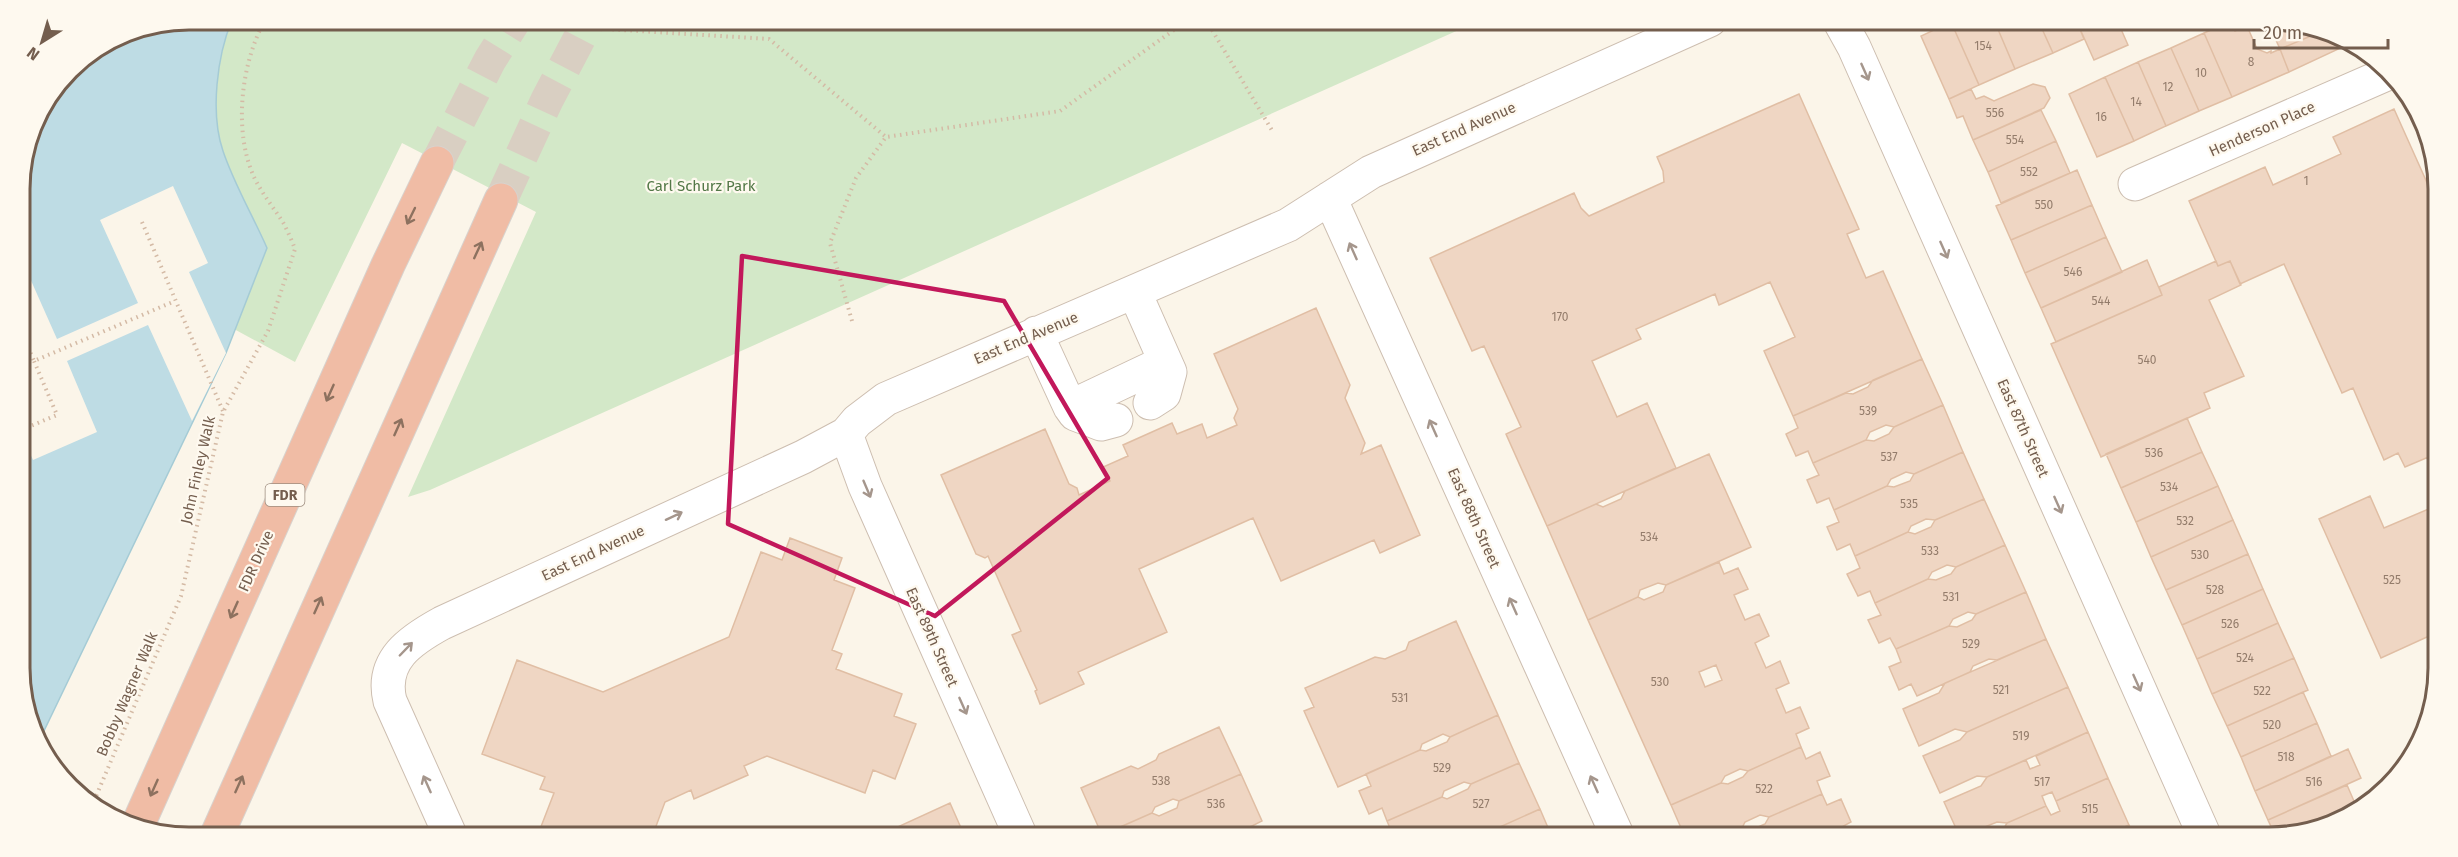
<svg xmlns="http://www.w3.org/2000/svg" width="2458" height="857" font-family="'Fira Sans',sans-serif">
<style>
.green{fill:#d3e8c8}
.water{fill:#bedce4;stroke:#a5cbd5;stroke-width:1.5}
.pier{fill:#fbf5e9}
.building{fill:#efd6c3;stroke:#e0bea4;stroke-width:1.5;fill-rule:evenodd}
.lines{fill:none;stroke-linecap:round;stroke-linejoin:round}
.highway-tunnel{stroke:#d9cfc2;stroke-width:33;stroke-dasharray:33 16;stroke-linecap:butt}
.minor-casing{stroke:#cdbeb0;stroke-width:35}
.highway-casing{stroke:#d8d2cd;stroke-width:35}
.path{stroke:#d4baa5;stroke-width:4;stroke-dasharray:1.5 4.5;stroke-linecap:butt}
.minor{stroke:#fff;stroke-width:33}
.highway{stroke:#f0bca5;stroke-width:33}
.oneway{stroke:#a5968c}
.oneway2{stroke:#8d715f}
.marked{fill:none;stroke:#c2185b;stroke-width:4.5;stroke-linejoin:round}
.labels{text-anchor:middle;stroke-width:4.5;stroke-linejoin:round;paint-order:stroke}
.number-label{font-size:12px;fill:#937c6b}
.shield{fill:#fef9ef;stroke:#9d8c7e;stroke-width:1.5}
.shield-label{font-size:14px;font-weight:bold;fill:#745e4e}
.street-label{font-size:15px;fill:#745e4e;stroke:#fef9ef}
.park-label{font-size:15px;fill:#537847;stroke:#fef9ef}
.rim{fill:none;stroke:#745e4e;stroke-width:3}
</style>
<rect width="100%" height="100%" fill="#fbf5e9"/>
<path class="green" d="M232,20H1481L430,490L408,497L536,212L402,143L295,362L234,329L267,248C253,216 234,184 223,151C210,113 217,56 232,20Z"/>
<path class="water" d="M189,20H232C217,56 210,113 223,151C234,184 253,216 267,248L226,353L41,737L23,700L20,178L37,114L77,62L125,32Z"/>
<path class="pier" d="M173,186L208,263L189,272L226,353L192,421L148,325L67,361L97,432L33,460L21,433L20,269L25,267L57,339L138,303L100,220Z"/>
<path class="building" d="M1958,20H1994L2015,69L1979,85L1951,22Z
M1994,20H2038L2053,53L2015,69Z
M2038,20H2076L2084,39L2053,53Z
M2076,20H2117L2128,45L2094,60Z
M2267,20L2323,28L2325,30L2280,49Z
M2231,21L2235,31L2247,26L2257,49L2267,53L2271,51V53L2280,49L2289,72L2232,97L2204,33Z
M1951,22L1979,85L1949,99L1921,36Z
M2325,30L2347,45L2289,72L2280,49Z
M2204,33L2232,97L2199,111L2171,48Z
M2171,48L2199,111L2166,126L2138,62Z
M2138,62L2166,126L2134,141L2105,77Z
M2105,77L2134,141L2097,157L2069,94Z
M2033,84L2045,87L2050,98L2044,108L1973,140L1963,116L1957,118L1949,99L1971,89L1976,99L1984,96L1994,101Z
M1799,94L1859,229L1847,234L1866,278L1883,271L1922,359L1793,416L1764,351L1795,337L1770,282L1719,305L1715,294L1636,329L1641,339L1592,361L1617,417L1647,403L1676,468L1547,526L1506,434L1521,427L1484,346L1472,351L1430,258L1574,193L1581,208L1589,216L1664,182L1663,171L1657,157Z
M2394,109L2437,205L2438,453L2405,467L2398,453L2384,460L2353,388L2342,393L2284,264L2240,284L2230,261L2218,266L2189,201L2265,167L2273,185L2341,154L2333,137Z
M2041,110L2056,141L1988,172L1973,140Z
M2056,141L2070,173L2001,203L1988,172Z
M2077,170L2092,205L2011,240L1996,206Z
M2092,205L2106,237L2025,273L2011,240Z
M2106,237L2122,272L2041,308L2025,273Z
M2147,260L2162,295L2056,342L2041,308Z
M2216,261L2218,266L2230,261L2241,285L2209,300L2244,376L2204,393L2210,408L2101,457L2051,344L2162,295L2159,287Z
M1316,308L1350,385L1345,398L1365,443L1361,454L1381,445L1420,535L1380,553L1374,540L1281,581L1253,518L1139,569L1167,632L1078,672L1084,684L1040,704L1035,691L1037,690L1012,635L1021,631L988,556L985,558L976,554L941,475L1045,429L1069,484L1077,488L1079,495L1110,481L1103,467L1128,456L1123,445L1172,423L1177,434L1202,424L1207,438L1237,425L1234,418L1238,409L1214,354Z
M1922,359L1943,405L1894,427L1886,425L1870,432L1866,440L1813,463L1808,451L1796,456L1786,434L1798,428L1793,416L1846,393L1853,394L1868,387L1873,380Z
M1943,405L1963,452L1914,474L1906,472L1891,479L1887,486L1834,510L1829,498L1817,503L1807,480L1819,475L1813,463L1866,440L1874,441L1889,434L1894,427Z
M2187,418L2202,452L2121,488L2106,454Z
M1963,452L1984,499L1935,520L1926,519L1911,526L1908,532L1855,556L1850,544L1837,550L1827,527L1839,522L1834,510L1887,486L1894,487L1910,481L1914,474Z
M2202,452L2218,486L2136,522L2121,488Z
M2438,453V479L2428,457Z
M1709,454L1751,547L1666,585L1658,583L1640,590L1638,597L1588,620L1547,526L1596,504L1603,507L1621,499L1625,491Z
M2218,486L2233,520L2151,557L2136,522Z
M2370,496L2384,528L2438,505V632L2381,658L2319,519Z
M1984,499L2005,545L1956,567L1947,565L1932,572L1928,579L1875,603L1870,591L1858,596L1847,574L1860,568L1855,556L1908,532L1915,534L1931,527L1935,520Z
M2233,520L2248,554L2166,590L2151,557Z
M790,538L842,558L834,580L855,588L832,650L842,654L836,669L902,694L894,716L916,724L895,779L873,770L865,793L767,756L744,766L748,775L694,799L691,790L665,802L652,837H537L554,793L540,789L545,777L482,754L517,660L603,692L729,637L761,552L782,560Z
M2005,545L2026,592L1976,614L1968,612L1953,619L1949,626L1896,649L1890,638L1879,643L1868,620L1881,615L1875,603L1928,579L1936,580L1951,574L1956,567Z
M2248,554L2263,589L2182,625L2166,590Z
M1719,562L1724,574L1738,568L1748,589L1734,595L1745,620L1759,614L1769,636L1755,643L1766,668L1780,661L1789,683L1776,689L1786,713L1800,707L1809,728L1796,734L1801,747L1748,771L1740,769L1725,776L1721,783L1671,805L1588,620L1638,597L1644,600L1663,592L1666,585ZM1716,665L1722,680L1705,687L1699,672Z
M2263,589L2278,623L2197,659L2182,625Z
M2026,592L2046,639L1997,660L1989,659L1973,666L1970,672L1917,696L1911,684L1899,690L1889,667L1901,662L1896,649L1949,626L1957,627L1972,620L1976,614Z
M1456,621L1498,715L1450,737L1443,734L1422,744L1420,750L1338,787L1304,711L1314,707L1305,688L1375,657L1385,659L1406,650L1409,642Z
M2278,623L2294,658L2212,694L2197,659Z
M2046,639L2068,687L1967,732L1955,729L1919,746L1903,709L1939,693L1945,683Z
M2294,658L2308,690L2227,726L2212,694Z
M2068,687L2088,732L1987,777L1977,776L1940,793L1923,756L1960,740L1967,732Z
M2303,692L2317,723L2241,757L2227,726Z
M1498,715L1519,763L1471,784L1464,782L1444,791L1442,797L1387,821L1382,808L1369,814L1359,791L1371,786L1366,774L1420,750L1426,751L1447,742L1450,737Z
M2317,723L2331,756L2255,791L2241,757Z
M1219,727L1241,774L1179,801L1173,799L1155,807L1152,813L1102,835L1081,788L1131,766L1138,769L1156,760L1159,754Z
M2088,732L2108,778L2056,801L2052,792L2042,796L2046,806L2007,823L1997,822L1960,837L1944,802L1981,786L1987,777L2026,760L2030,769L2040,765L2036,756Z
M1801,747L1806,759L1820,752L1830,776L1817,781L1822,794L1769,817L1760,815L1745,822L1741,830L1725,837H1685L1671,805L1721,783L1728,784L1743,777L1748,771Z
M2348,749L2361,778L2268,820L2255,791Z
M1519,763L1540,809L1491,831L1485,829L1466,837H1382L1392,833L1387,821L1442,797L1447,799L1468,789L1471,784Z
M1241,774L1262,821L1252,826L1226,837H1102V835L1152,813L1159,816L1177,808L1179,801Z
M2108,778L2129,825L2101,837H1991L2001,833L2007,823L2046,806L2051,815L2060,811L2056,801Z
M2347,785L2357,808L2276,837L2268,820Z
M1822,794L1827,805L1841,799L1851,822L1838,829L1841,837H1725L1741,830L1749,831L1765,824L1769,817Z
M950,803L965,837H881L880,835Z
M1540,809L1552,837H1486L1491,831Z
M2129,825L2135,837H2101Z
M1252,826L1257,837H1226Z"/>
<g class="lines">
<path class="highway-tunnel" d="M437,163L490,60L515,20
M501,200L547,100L589,20"/>
<defs>
<path id="minor" d="M1839,20L1854,47L2205,837
M2135,184L2389,73
M1330,198L1618,837
M1135,293L1170,372L1164,394L1150,403
M1036,333L1070,407L1075,414L1101,424L1116,420
M1070,407L1165,362
M846,434L865,486L1021,837
M451,837L390,701C380,660 411,640 442,623L803,457L846,434L857,421L886,399L1288,225L1371,172L1710,20"/>
<path id="highway" d="M136,829L388,265L437,163
M216,837L501,200"/>
</defs>
<use href="#minor" class="minor-casing"/>
<use href="#highway" class="highway-casing"/>
<path class="path" d="M591,20L606,29L769,39L886,137
M1206,20L1273,132
M142,222L223,411
M852,321L830,243L856,178L886,137L1060,111L1188,20
M21,331L34,361L175,301
M21,430L57,415L34,361
M94,801L181,596L223,412L268,331L295,249C292,241 288,232 284,224C274,208 262,194 254,177C233,131 241,63 265,20"/>
<use href="#minor" class="minor"/>
<use href="#highway" class="highway"/>
</g>
<defs><path id="oneway-shaft" d="M-6 0H5M1.5-3L5.5 0L1.5 3" fill="none" stroke-width="1.6" stroke-linecap="round" stroke-linejoin="round" transform="scale(1.5)"/></defs>
<g class="oneway">
<use href="#oneway-shaft" transform="translate(1865 72) rotate(66)"/>
<use href="#oneway-shaft" transform="translate(1944 250) rotate(66)"/>
<use href="#oneway-shaft" transform="translate(1353 251) rotate(-114)"/>
<use href="#oneway-shaft" transform="translate(1433 428) rotate(-114)"/>
<use href="#oneway-shaft" transform="translate(867 489) rotate(67)"/>
<use href="#oneway-shaft" transform="translate(2058 505) rotate(66)"/>
<use href="#oneway-shaft" transform="translate(674 516) rotate(-25)"/>
<use href="#oneway-shaft" transform="translate(1513 606) rotate(-114)"/>
<use href="#oneway-shaft" transform="translate(406 649) rotate(-46)"/>
<use href="#oneway-shaft" transform="translate(2137 683) rotate(66)"/>
<use href="#oneway-shaft" transform="translate(963 706) rotate(66)"/>
<use href="#oneway-shaft" transform="translate(427 784) rotate(-114)"/>
<use href="#oneway-shaft" transform="translate(1594 784) rotate(-114)"/>
</g>
<g class="oneway2">
<use href="#oneway-shaft" transform="translate(411 216) rotate(116)"/>
<use href="#oneway-shaft" transform="translate(478 250) rotate(-65)"/>
<use href="#oneway-shaft" transform="translate(330 393) rotate(114)"/>
<use href="#oneway-shaft" transform="translate(398 427) rotate(-66)"/>
<use href="#oneway-shaft" transform="translate(318 605) rotate(-66)"/>
<use href="#oneway-shaft" transform="translate(234 610) rotate(114)"/>
<use href="#oneway-shaft" transform="translate(239 784) rotate(-66)"/>
<use href="#oneway-shaft" transform="translate(154 788) rotate(114)"/>
</g>
<path class="marked" d="M742,256L1004,301L1108,478L935,616L728,524Z"/>
<g class="labels">
<g class="number-label">
<text x="1983" y="50">154</text>
<text x="2251" y="66">8</text>
<text x="2201" y="77">10</text>
<text x="2168" y="91">12</text>
<text x="2136" y="106">14</text>
<text x="1995" y="117">556</text>
<text x="2101" y="121">16</text>
<text x="2015" y="144">554</text>
<text x="2029" y="176">552</text>
<text x="2306" y="185">1</text>
<text x="2044" y="209">550</text>
<text x="2073" y="276">546</text>
<text x="2101" y="305">544</text>
<text x="1560" y="321">170</text>
<text x="2147" y="364">540</text>
<text x="1868" y="415">539</text>
<text x="2154" y="457">536</text>
<text x="1889" y="461">537</text>
<text x="2169" y="491">534</text>
<text x="1909" y="508">535</text>
<text x="2185" y="525">532</text>
<text x="1649" y="541">534</text>
<text x="1930" y="555">533</text>
<text x="2200" y="559">530</text>
<text x="2392" y="584">525</text>
<text x="2215" y="594">528</text>
<text x="1951" y="601">531</text>
<text x="2230" y="628">526</text>
<text x="1971" y="648">529</text>
<text x="2245" y="662">524</text>
<text x="1660" y="686">530</text>
<text x="2001" y="694">521</text>
<text x="2262" y="695">522</text>
<text x="1400" y="702">531</text>
<text x="2272" y="729">520</text>
<text x="2021" y="740">519</text>
<text x="2286" y="761">518</text>
<text x="1442" y="772">529</text>
<text x="1161" y="785">538</text>
<text x="2042" y="786">517</text>
<text x="2314" y="786">516</text>
<text x="1764" y="793">522</text>
<text x="1216" y="808">536</text>
<text x="1481" y="808">527</text>
<text x="2090" y="813">515</text>
</g>
<rect class="shield" x="265.5" y="484" width="39" height="22" rx="4.5"/>
<g class="shield-label">
<text x="285" y="500">FDR</text>
</g>
<g class="street-label">
<text transform="translate(1464 129) rotate(-24)" y="5">East End Avenue</text>
<text transform="translate(2262 129) rotate(-24)" y="5">Henderson Place</text>
<text transform="translate(1026 338) rotate(-23)" y="5">East End Avenue</text>
<text transform="translate(2023 428) rotate(66)" y="5">East 87th Street</text>
<text transform="translate(198 470) rotate(-77)" y="5">John Finley Walk</text>
<text transform="translate(1474 518) rotate(66)" y="5">East 88th Street</text>
<text transform="translate(593 553) rotate(-25)" y="5">East End Avenue</text>
<text transform="translate(256 561) rotate(-66)" y="5">FDR Drive</text>
<text transform="translate(932 637) rotate(66)" y="5">East 89th Street</text>
<text transform="translate(127 694) rotate(-67)" y="5">Bobby Wagner Walk</text>
</g>
<g class="park-label">
<text x="701" y="191">Carl Schurz Park</text>
</g>
</g>
<path d="M0 0H2458V857H0ZM189 30H2269A159 159 0 0 1 2428 189V668A159 159 0 0 1 2269 827H189A159 159 0 0 1 30 668V189A159 159 0 0 1 189 30Z" fill="#fef9ef" fill-rule="evenodd"/>
<path class="rim" d="M189 30H2269A159 159 0 0 1 2428 189V668A159 159 0 0 1 2269 827H189A159 159 0 0 1 30 668V189A159 159 0 0 1 189 30Z"/>
<g transform="translate(42 42) rotate(217)" stroke="#fef9ef" stroke-width="4.5" paint-order="stroke">
<path d="M0-4.5L10 22L0 15L-10 22Z" fill="#745e4e"/>
<text y="-9" font-size="16" font-weight="bold" text-anchor="middle" fill="#745e4e">N</text>
</g>
<path d="M2254 39v9h134v-9" fill="none" stroke="#745e4e" stroke-width="3"/>
<text x="2263" y="39" font-size="18" fill="#745e4e" stroke="#fef9ef" stroke-width="4.5" paint-order="stroke">20 m</text>
</svg>
